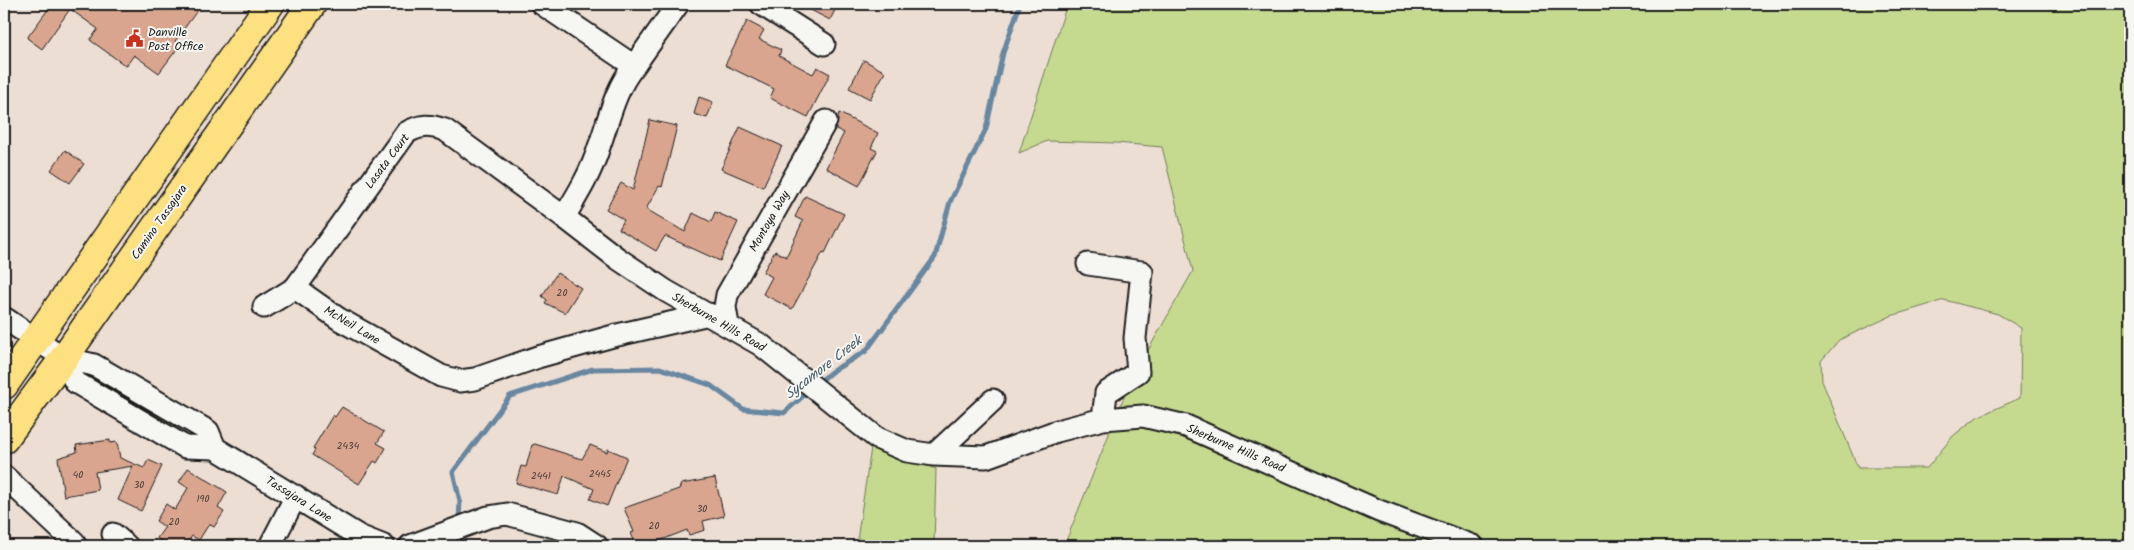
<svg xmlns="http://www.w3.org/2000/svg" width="2134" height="550" font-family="Kalam,sans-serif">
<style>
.green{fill:#c5da8f;stroke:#707b56;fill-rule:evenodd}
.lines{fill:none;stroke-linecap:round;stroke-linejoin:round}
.stream{stroke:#6887a0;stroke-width:5}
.building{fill:#d9a58e;stroke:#1c1c1c}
.minor-casing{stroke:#1c1c1c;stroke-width:25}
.major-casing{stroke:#1c1c1c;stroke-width:31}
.minor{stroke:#f6f6f2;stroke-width:21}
.major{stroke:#fde080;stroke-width:28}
.labels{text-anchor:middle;stroke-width:4;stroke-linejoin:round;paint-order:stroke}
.number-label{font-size:10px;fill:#4b3e38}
.poi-label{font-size:12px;fill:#1c1c1c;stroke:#f6f6f2;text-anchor:start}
.street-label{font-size:12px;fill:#1c1c1c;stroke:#f6f6f2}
.water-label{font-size:14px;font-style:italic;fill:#485b69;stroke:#f6f6f2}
</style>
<rect width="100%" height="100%" fill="#edded4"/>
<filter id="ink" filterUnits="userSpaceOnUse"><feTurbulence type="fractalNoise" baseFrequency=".02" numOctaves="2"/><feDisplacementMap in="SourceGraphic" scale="10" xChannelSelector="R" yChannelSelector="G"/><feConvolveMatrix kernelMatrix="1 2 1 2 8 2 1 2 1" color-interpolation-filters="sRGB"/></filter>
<g filter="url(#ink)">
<path class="green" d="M1067,4H2130V546H1064L1130,382L1193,271L1162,147L1116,143L1047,141L1019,153ZM1944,300L1998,314L2021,328L2020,398L1977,417L1953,436L1927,468H1858L1822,381L1821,361L1839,340L1891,316Z
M871,448L936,469L934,546H858V533Z
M548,539L558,546H512L547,539Z"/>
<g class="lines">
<path class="stream" d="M817,384L831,372L866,351L935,257L950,202L986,129L1003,53L1020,4
M459,521L460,501L453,472L510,396L593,369L660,368L710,385L743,409L784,413L810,390
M459,546V534"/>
</g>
<path class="building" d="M52,4H202L175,41L180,45L159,73L134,55L126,66L90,40L98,29L70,9L42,49L27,38Z
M799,4H838L830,20Z
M747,21L764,30L759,39L781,50L779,56L813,74L817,67L830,74L808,117L770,98L774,89L725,65Z
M864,60L885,72L870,99L849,88Z
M699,97L713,102L707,118L694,114Z
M839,113L878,133L871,148L877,151L859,186L826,168L844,133L836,129Z
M650,120L677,126L662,187L659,186L646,209L685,232L693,213L711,222L715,212L738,222L720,261L665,236L656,251L619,229L624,220L606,209L621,183L633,190Z
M740,127L782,146L763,187L721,169Z
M65,150L84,164L70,183L51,170Z
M805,196L844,214L825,253L823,252L792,309L763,294L772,277L763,272L775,251L786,257L803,221L795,217Z
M557,273L581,288L565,313L545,303L547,300L542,296Z
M342,407L384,432L377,443L386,448L377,463L374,461L359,484L312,455L315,450L313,448L333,415L335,417Z
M110,440V443L117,442L120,458L144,468L148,460L162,466L141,511L118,500L133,466L95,472L98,490L64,496L58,458L77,452L76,445Z
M535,444L582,459L590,445L607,452L608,449L627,457L607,506L590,499L594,489L564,476L558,495L516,483L521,466L526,467L532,445Z
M188,468L227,492L218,508L224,512L214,527L209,524L199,540L192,536L185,546H168L157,538L165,527L156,521L166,504L175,510L188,488L179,482Z
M715,478L724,516L703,521L705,530L689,535L687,530L646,546H636L631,533L634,532L624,508L679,489L681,484Z"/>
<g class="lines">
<defs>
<path id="minor" d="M542,4L634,66C615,89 609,119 599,147C591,173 578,194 564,217
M761,4L824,44
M634,66L678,4
M1088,264L1142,272L1135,338L1138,372L1106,393L1103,419
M295,288L339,319L441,376L460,381L475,379L538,357L613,336L709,314
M264,307L295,288L406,133C421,124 430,125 445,130L564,217L617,258L666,291L761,345L877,438L907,451L934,455L986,457L1057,431L1103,419L1143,416L1186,426L1379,511L1473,546
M4,318L64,358L94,365L208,431L215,448
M728,325L725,307L727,295L826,121
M64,358L75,382L185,447L215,448L359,536L384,546
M934,455L993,400
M4,476L74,542V546
M113,534L127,546
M270,546L296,496
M410,546L488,517L507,514L577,533L597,546"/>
<path id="major" d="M4,385L270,4
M4,439L64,358L312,4"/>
</defs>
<use href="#minor" class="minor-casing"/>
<use href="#major" class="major-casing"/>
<use href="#minor" class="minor"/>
<use href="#major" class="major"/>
</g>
</g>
<defs>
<symbol id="civic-bare" viewBox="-9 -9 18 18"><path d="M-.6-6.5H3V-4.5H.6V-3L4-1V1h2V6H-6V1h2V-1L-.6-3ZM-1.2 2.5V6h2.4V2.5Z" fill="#c8321e" stroke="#f6f6f2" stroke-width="2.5" paint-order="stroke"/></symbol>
</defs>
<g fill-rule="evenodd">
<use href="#civic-bare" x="122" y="26" width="25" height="25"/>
</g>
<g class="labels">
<g class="number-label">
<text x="562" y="296">20</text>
<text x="348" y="449">2434</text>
<text x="600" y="477">2445</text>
<text x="78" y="478">40</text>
<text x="541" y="479">2441</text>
<text x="139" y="488">30</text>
<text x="203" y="502">190</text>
<text x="702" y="512">30</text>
<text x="174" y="525">20</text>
<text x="654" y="529">20</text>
</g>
<g class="poi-label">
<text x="148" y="36">Danville<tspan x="148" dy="14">Post Office</tspan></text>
</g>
<g class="street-label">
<text transform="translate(387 161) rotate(-53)" y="4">Lasata Court</text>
<text transform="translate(769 221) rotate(-60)" y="4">Montoya Way</text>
<text transform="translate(159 222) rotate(-55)" y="4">Camino Tassajara</text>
<text transform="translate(719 322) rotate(30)" y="4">Sherburne Hills Road</text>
<text transform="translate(352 325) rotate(31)" y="4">McNeil Lane</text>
<text transform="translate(1236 448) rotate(23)" y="4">Sherburne Hills Road</text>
<text transform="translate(299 499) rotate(32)" y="4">Tassajara Lane</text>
</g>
<g class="water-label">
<text transform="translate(823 367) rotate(-38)" y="5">Sycamore Creek</text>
</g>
</g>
<rect width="2134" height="550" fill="none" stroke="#f6f6f2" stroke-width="20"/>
<rect x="10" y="10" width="2114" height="530" fill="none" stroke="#1c1c1c" stroke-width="2" filter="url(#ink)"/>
</svg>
